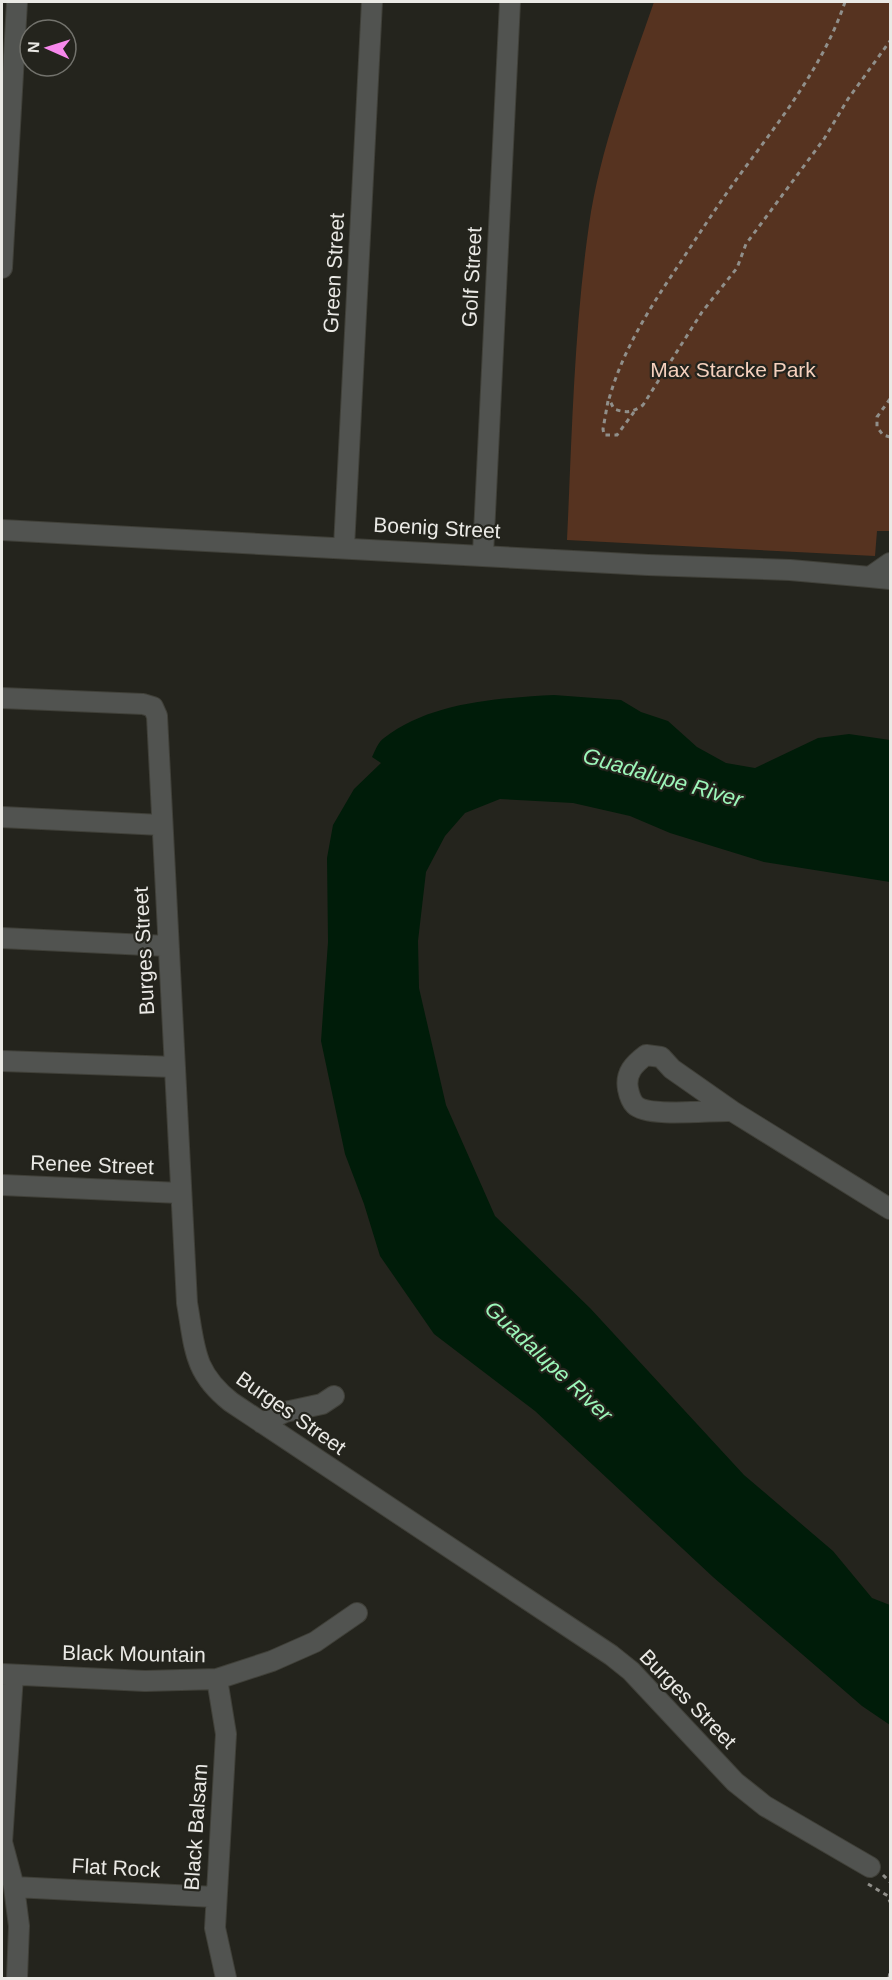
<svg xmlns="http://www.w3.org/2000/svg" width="892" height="1980" font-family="Helvetica,sans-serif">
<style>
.green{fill:#563320}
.water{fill:#001c09}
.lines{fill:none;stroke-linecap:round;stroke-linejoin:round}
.minor-casing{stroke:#404039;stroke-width:22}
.path{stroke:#908f8a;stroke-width:3;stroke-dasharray:4.5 4.5;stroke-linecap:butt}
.minor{stroke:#515350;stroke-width:20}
.labels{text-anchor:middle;stroke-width:4.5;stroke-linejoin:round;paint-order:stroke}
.street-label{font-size:21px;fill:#eae9e5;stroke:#24241d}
.park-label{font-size:21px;fill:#f5d1be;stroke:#24241d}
.water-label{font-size:22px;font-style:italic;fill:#9cf6b9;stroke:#24241d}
</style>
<rect width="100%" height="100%" fill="#24241d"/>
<path class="green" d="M654,2H890V531H877L875,556L567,540C572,435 574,329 589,225C600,149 629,74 654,2Z"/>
<path class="water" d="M554,695L621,700L641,712L668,721L697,747L726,763L755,768L818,738L849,734L890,740V882L764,862L670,833L630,816L573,803L500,799L465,813L445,836L426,872L418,941L419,988L446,1105L495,1216L590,1308L744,1475L833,1551L872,1598L890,1605V1725L862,1706L713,1577L535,1411L434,1334L380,1256L364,1204L345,1154L321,1041L328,942L327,858L333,825L354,789L381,763L372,757C375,751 378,742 384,738C430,702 498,698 554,695Z"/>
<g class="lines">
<defs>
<path id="minor" d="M2,268L17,2
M2,530L648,565L790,570L870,577
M344,547L372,2
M483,554L510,2
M890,563L870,577L890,579
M2,698L143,704L153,707L157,716L187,1303C195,1348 193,1372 231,1402L611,1655L631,1671L735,1782L765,1806L870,1867
M2,817L161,825
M2,938L167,946
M646,1055L661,1057L672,1069L732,1111C712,1110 648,1118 635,1105C631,1101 629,1094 628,1089C625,1073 634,1064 646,1055Z
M2,1061L174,1067
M732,1111L890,1209
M2,1185L180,1193
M262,1423L285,1412L322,1404L334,1396
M2,1674L145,1681L217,1679L272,1661L315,1642L357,1613
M13,1675L2,1842L14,1887L19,1926L17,1978
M217,1679L226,1734L215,1928L226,1978
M14,1887L215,1897"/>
</defs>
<use href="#minor" class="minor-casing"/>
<path class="path" d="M845,2C825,61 787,111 750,161C725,194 703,228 680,263C651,306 623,349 609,399L614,409C626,413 632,413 643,405L702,312L737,268L746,244L824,139L848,99L890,41
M890,399L877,417V427L883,435L890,437
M608,401L603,429L604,435H617L634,412
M883,1875L890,1882
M868,1884L888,1896L890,1902
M889,1978L890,1972"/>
<use href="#minor" class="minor"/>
</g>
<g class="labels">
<g class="street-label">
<text transform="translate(334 273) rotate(-87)" y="7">Green Street</text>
<text transform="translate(472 277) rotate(-87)" y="7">Golf Street</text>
<text transform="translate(437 528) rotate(3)" y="7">Boenig Street</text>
<text transform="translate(144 951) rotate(-93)" y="7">Burges Street</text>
<text transform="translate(92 1165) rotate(2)" y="7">Renee Street</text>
<text transform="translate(291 1413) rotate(35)" y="7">Burges Street</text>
<text transform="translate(134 1654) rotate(1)" y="7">Black Mountain</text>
<text transform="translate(688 1699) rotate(46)" y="7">Burges Street</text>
<text transform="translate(196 1827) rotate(-86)" y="7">Black Balsam</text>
<text transform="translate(116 1868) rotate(3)" y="7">Flat Rock</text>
</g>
<g class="park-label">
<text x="733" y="377">Max Starcke Park</text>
</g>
<g class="water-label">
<text transform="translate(663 777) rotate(16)" y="8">Guadalupe River</text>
<text transform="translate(549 1361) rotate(43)" y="8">Guadalupe River</text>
</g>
</g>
<rect width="892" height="1980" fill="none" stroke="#eae9e5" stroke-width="6"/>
<g transform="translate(48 48) rotate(273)"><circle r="28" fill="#24241d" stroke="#73736d" stroke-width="1.5"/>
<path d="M0-4.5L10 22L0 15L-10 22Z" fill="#f788ec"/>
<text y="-9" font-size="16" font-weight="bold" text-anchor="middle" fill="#eae9e5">N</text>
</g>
</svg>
